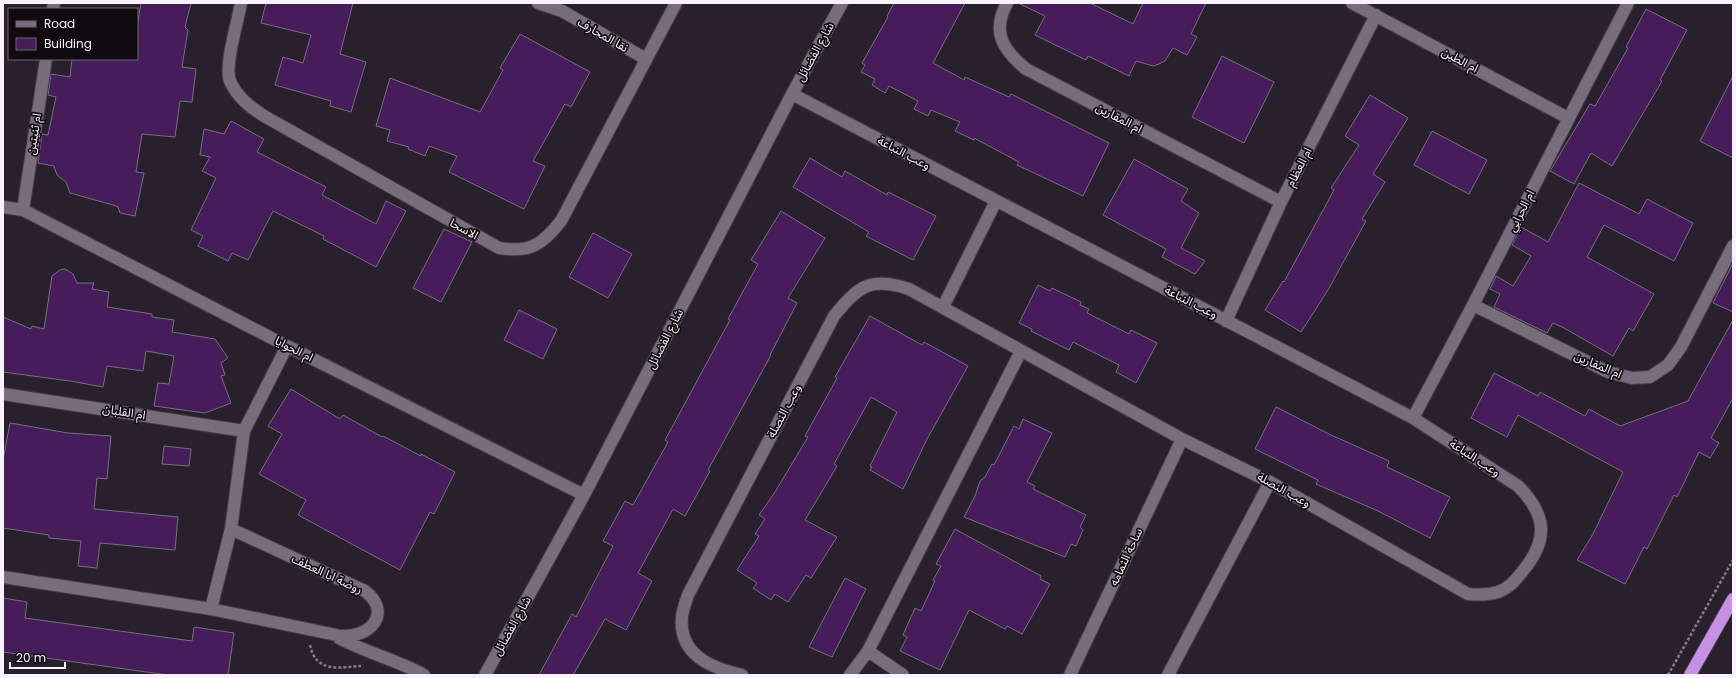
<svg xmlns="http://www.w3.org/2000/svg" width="1736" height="678" font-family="Poppins,'Noto Sans Arabic',sans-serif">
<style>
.building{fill:#461c5b;stroke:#786f7e}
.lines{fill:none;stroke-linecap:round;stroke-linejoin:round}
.minor-casing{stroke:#443d48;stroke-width:14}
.highway-casing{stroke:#443d48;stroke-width:14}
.path{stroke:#847d88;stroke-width:2.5;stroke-dasharray:3 2;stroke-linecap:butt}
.minor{stroke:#776d7d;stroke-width:12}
.highway{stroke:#c691e5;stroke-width:12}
.labels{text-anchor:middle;stroke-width:3.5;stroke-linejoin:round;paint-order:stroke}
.street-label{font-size:12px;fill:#f8f2fb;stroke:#0f0b11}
</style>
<rect width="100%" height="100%" fill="#28202d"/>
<path class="building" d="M141,3H191L185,27L188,30L182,67L196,69L192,102L180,101L175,137L142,134L136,172L144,173L135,216L120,213L118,207L113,205L70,193L66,182L57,175L54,166L38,163L42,134L48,135L56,97L48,95L51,74L70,77L72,59H137V27Z
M266,3H353L340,54L366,62L351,112L330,106L331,101L275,85L283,57L303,63L311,35L261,23Z
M894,3H965L933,63L964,80L965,77L1009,97L1011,94L1109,143L1083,196L1017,165L1019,162L974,138V140L955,131L960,122L931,110L928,116L914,109L918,101L889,86L885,93L872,85L875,79L861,72L865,65L862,63L888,17L887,16Z
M1018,3H1090L1133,24L1143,3H1206L1191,34L1197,37L1187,55L1173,48L1165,61L1159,64L1153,66L1136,61L1129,76L1088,56L1086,60L1035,35L1045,16Z
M1646,9L1687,30L1660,80L1662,81L1612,166L1591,153L1574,184L1550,171L1590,104L1595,106L1628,48L1626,47Z
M520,34L590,72L571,107L565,104L533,161L545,166L524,209L449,172L457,156L429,146L425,156L408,149L409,147L387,141L390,130L376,126L390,78L480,112L503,70L500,68Z
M1222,56L1274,82L1244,143L1192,117Z
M1733,76V158L1700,141Z
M1370,95L1408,118L1373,174L1385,182L1362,219L1366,221L1328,290L1301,332L1265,310L1283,281L1284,282L1334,190L1331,188L1359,145L1345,136Z
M231,121L264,139L257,152L326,187L322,195L376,224L386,201L406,211L376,267L323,239L324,236L273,211L248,260L232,253L228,261L198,246L203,236L191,230L216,178L202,171L210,157L200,155L204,129L224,134Z
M1432,131L1487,160L1469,194L1414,165Z
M810,158L842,177L845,171L887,195L888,192L936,216L913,260L866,236L869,232L793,187Z
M1134,159L1188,189L1181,201L1199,213L1181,248L1205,261L1195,274L1162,257L1166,249L1103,215Z
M1579,183L1639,214L1647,199L1693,223L1674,261L1604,225L1587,257L1654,294L1633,331L1629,328L1613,356L1564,328L1553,323L1547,333L1494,307L1500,294L1490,289L1496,276L1513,286L1531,256L1512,245L1521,227L1548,242Z
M781,211L825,238L788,298L797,303L770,355H771L708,470L710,471L685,516L673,509L638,573L652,581L626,630L605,619L573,675H539L572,614L576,617L613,546L603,541L625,501L633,505L668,442L665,440L730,320L728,319L758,264L751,260Z
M444,229L472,242L441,302L413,288Z
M593,233L632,254L608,298L569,277Z
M1733,263V312L1713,303Z
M65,269L73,274L77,283H94L92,289L109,292L107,307L152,314V317L174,320L172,332L215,339L228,358L221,363L225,375L221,376L231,403L205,413L154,406L158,383L169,384L174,356L146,351L143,371L107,366L103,387L70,381L3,372V317L31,329L32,326L44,329L52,276L60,270Z
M1038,285L1050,291L1052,288L1081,302L1080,305L1089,309L1087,313L1129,334L1131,330L1157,343L1136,383L1116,372L1119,365L1073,342L1069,350L1031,331L1032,329L1019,323Z
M519,310L557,329L543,359L504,340Z
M870,316L922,345L924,342L968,366L927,439L903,489L870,470L872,467L870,466L897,412L871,397L834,464L837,466L805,520L837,537L811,578L806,575L788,602L775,594L771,600L753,588L757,583L737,570L759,536L755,534L765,519L759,515L775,492L808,437L805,436L837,378L835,377Z
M1733,320V398L1711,438L1719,443L1710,458L1699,452L1677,497L1674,495L1647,549L1644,547L1625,584L1577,560L1593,534L1623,472L1518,415L1507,437L1471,418L1494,373L1538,396L1540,392L1585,416L1589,409L1620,426L1688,401Z
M291,389L340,419L343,415L382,437L383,436L421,456V454L455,472L434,514L430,512L400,570L298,515L306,500L259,474L282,434L268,426Z
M1276,407L1329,434L1389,461L1387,467L1450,497L1430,538L1378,511L1316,484L1318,480L1255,449Z
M1023,419L1052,433L1027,482L1035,486L1033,489L1086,515L1080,527L1083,530L1076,546L1071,544L1065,557L964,517L975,496L980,481L985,477L992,464L994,465L1014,426L1019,429Z
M10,423L68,433L111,436L107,479L97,478L94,509L178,517L175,550L100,543L97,568L78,566L81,541L49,538V535L3,528V460Z
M164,446L191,449L189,466L162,464Z
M955,529L1041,576L1040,579L1050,584L1022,634L1007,626L1005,629L969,610L940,670L900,651L907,637L903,635L915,608L921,611L935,581L933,580L941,566L936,564Z
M845,578L866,589L832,657L809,647Z
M3,598L27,602L25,618L192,641L194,627L234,633L228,675H168L3,652Z"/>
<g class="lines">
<defs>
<path id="minor" d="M241,3C238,21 224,66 230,81C237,97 250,107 264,116L499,248C530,253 542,245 561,221L676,3
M538,3L562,11L646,59
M1007,3C991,32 1003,50 1026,69L1281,202
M1352,3L1568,118
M53,9L54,3
M3,207L23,210L287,346L584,495
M23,210L46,59
M1473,305L1608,372L1632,378L1650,377L1668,365L1681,347L1733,246
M943,307L996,201
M1226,321L1281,202L1376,15
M3,394L244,431
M1413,418L1473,305L1628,3
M3,577L211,609L341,636C370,638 393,613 365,591L231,529
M211,609L231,529L244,431L287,346
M339,638C367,653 397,660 424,675
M868,651L903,675
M485,675L584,495L792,94L842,3
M742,675C711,668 678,655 682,616C683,609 686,601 688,595L834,316C859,286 870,276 909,289L1182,439L1270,482L1468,594C1478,595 1488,595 1498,592C1509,588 1515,581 1522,572C1549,540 1547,515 1518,486L1413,418L792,94
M850,675L868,651L1021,351
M1070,675L1182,439
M1168,675L1270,482"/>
<path id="highway" d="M1690,675L1733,599"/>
</defs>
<use href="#minor" class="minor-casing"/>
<use href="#highway" class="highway-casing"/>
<path class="path" d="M310,645C316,674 340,667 361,666
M1668,675L1733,560"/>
<use href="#minor" class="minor"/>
<use href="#highway" class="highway"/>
</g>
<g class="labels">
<g class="street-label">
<text transform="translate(603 35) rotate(30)" y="4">نقا المحارف</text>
<text transform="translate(815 52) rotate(-61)" y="4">شارع الفضائل</text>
<text transform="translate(1460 60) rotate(28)" y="4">ام الطين</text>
<text transform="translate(1119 118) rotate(28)" y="4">ام المقارين</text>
<text transform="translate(34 134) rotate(-81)" y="4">ام ثنيتين</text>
<text transform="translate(904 153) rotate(28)" y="4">وعب النباعة</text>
<text transform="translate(1299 167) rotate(-63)" y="4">ام العظام</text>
<text transform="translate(1521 211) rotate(-63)" y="4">ام الحرابي</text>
<text transform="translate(464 229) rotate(29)" y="4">الاسحا</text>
<text transform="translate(1191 302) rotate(27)" y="4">وعب النباعة</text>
<text transform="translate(665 339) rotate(-63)" y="4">شارع الفضائل</text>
<text transform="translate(294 349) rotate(27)" y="4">ام الحوايا</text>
<text transform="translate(1598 365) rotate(23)" y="4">ام المقارين</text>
<text transform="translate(784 411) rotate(-62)" y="4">وعب النصلة</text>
<text transform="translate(124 412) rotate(9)" y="4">ام القلبان</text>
<text transform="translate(1475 458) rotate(33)" y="4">وعب النباعة</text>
<text transform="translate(1284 490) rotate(29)" y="4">وعب النصلة</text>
<text transform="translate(1126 557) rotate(-65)" y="4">ساحة الثمامه</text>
<text transform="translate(327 574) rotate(25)" y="4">روضة ابا العطف</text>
<text transform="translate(512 626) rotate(-61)" y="4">شارع الفضائل</text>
</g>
</g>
<rect width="1736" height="678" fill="none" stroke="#f8f2fb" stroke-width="8"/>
<rect x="8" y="8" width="130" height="52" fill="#0f0b11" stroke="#6c676f"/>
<rect x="16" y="21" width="20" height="6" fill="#776d7d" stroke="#6c676f"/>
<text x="44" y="28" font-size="12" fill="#f8f2fb">Road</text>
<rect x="16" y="38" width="20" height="12" fill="#461c5b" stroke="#6c676f"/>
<text x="44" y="48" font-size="12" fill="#f8f2fb">Building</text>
<path d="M10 662v6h55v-6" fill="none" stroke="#f8f2fb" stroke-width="2"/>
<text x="16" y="662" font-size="12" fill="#f8f2fb" stroke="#0f0b11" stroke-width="3" paint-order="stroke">20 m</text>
</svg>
